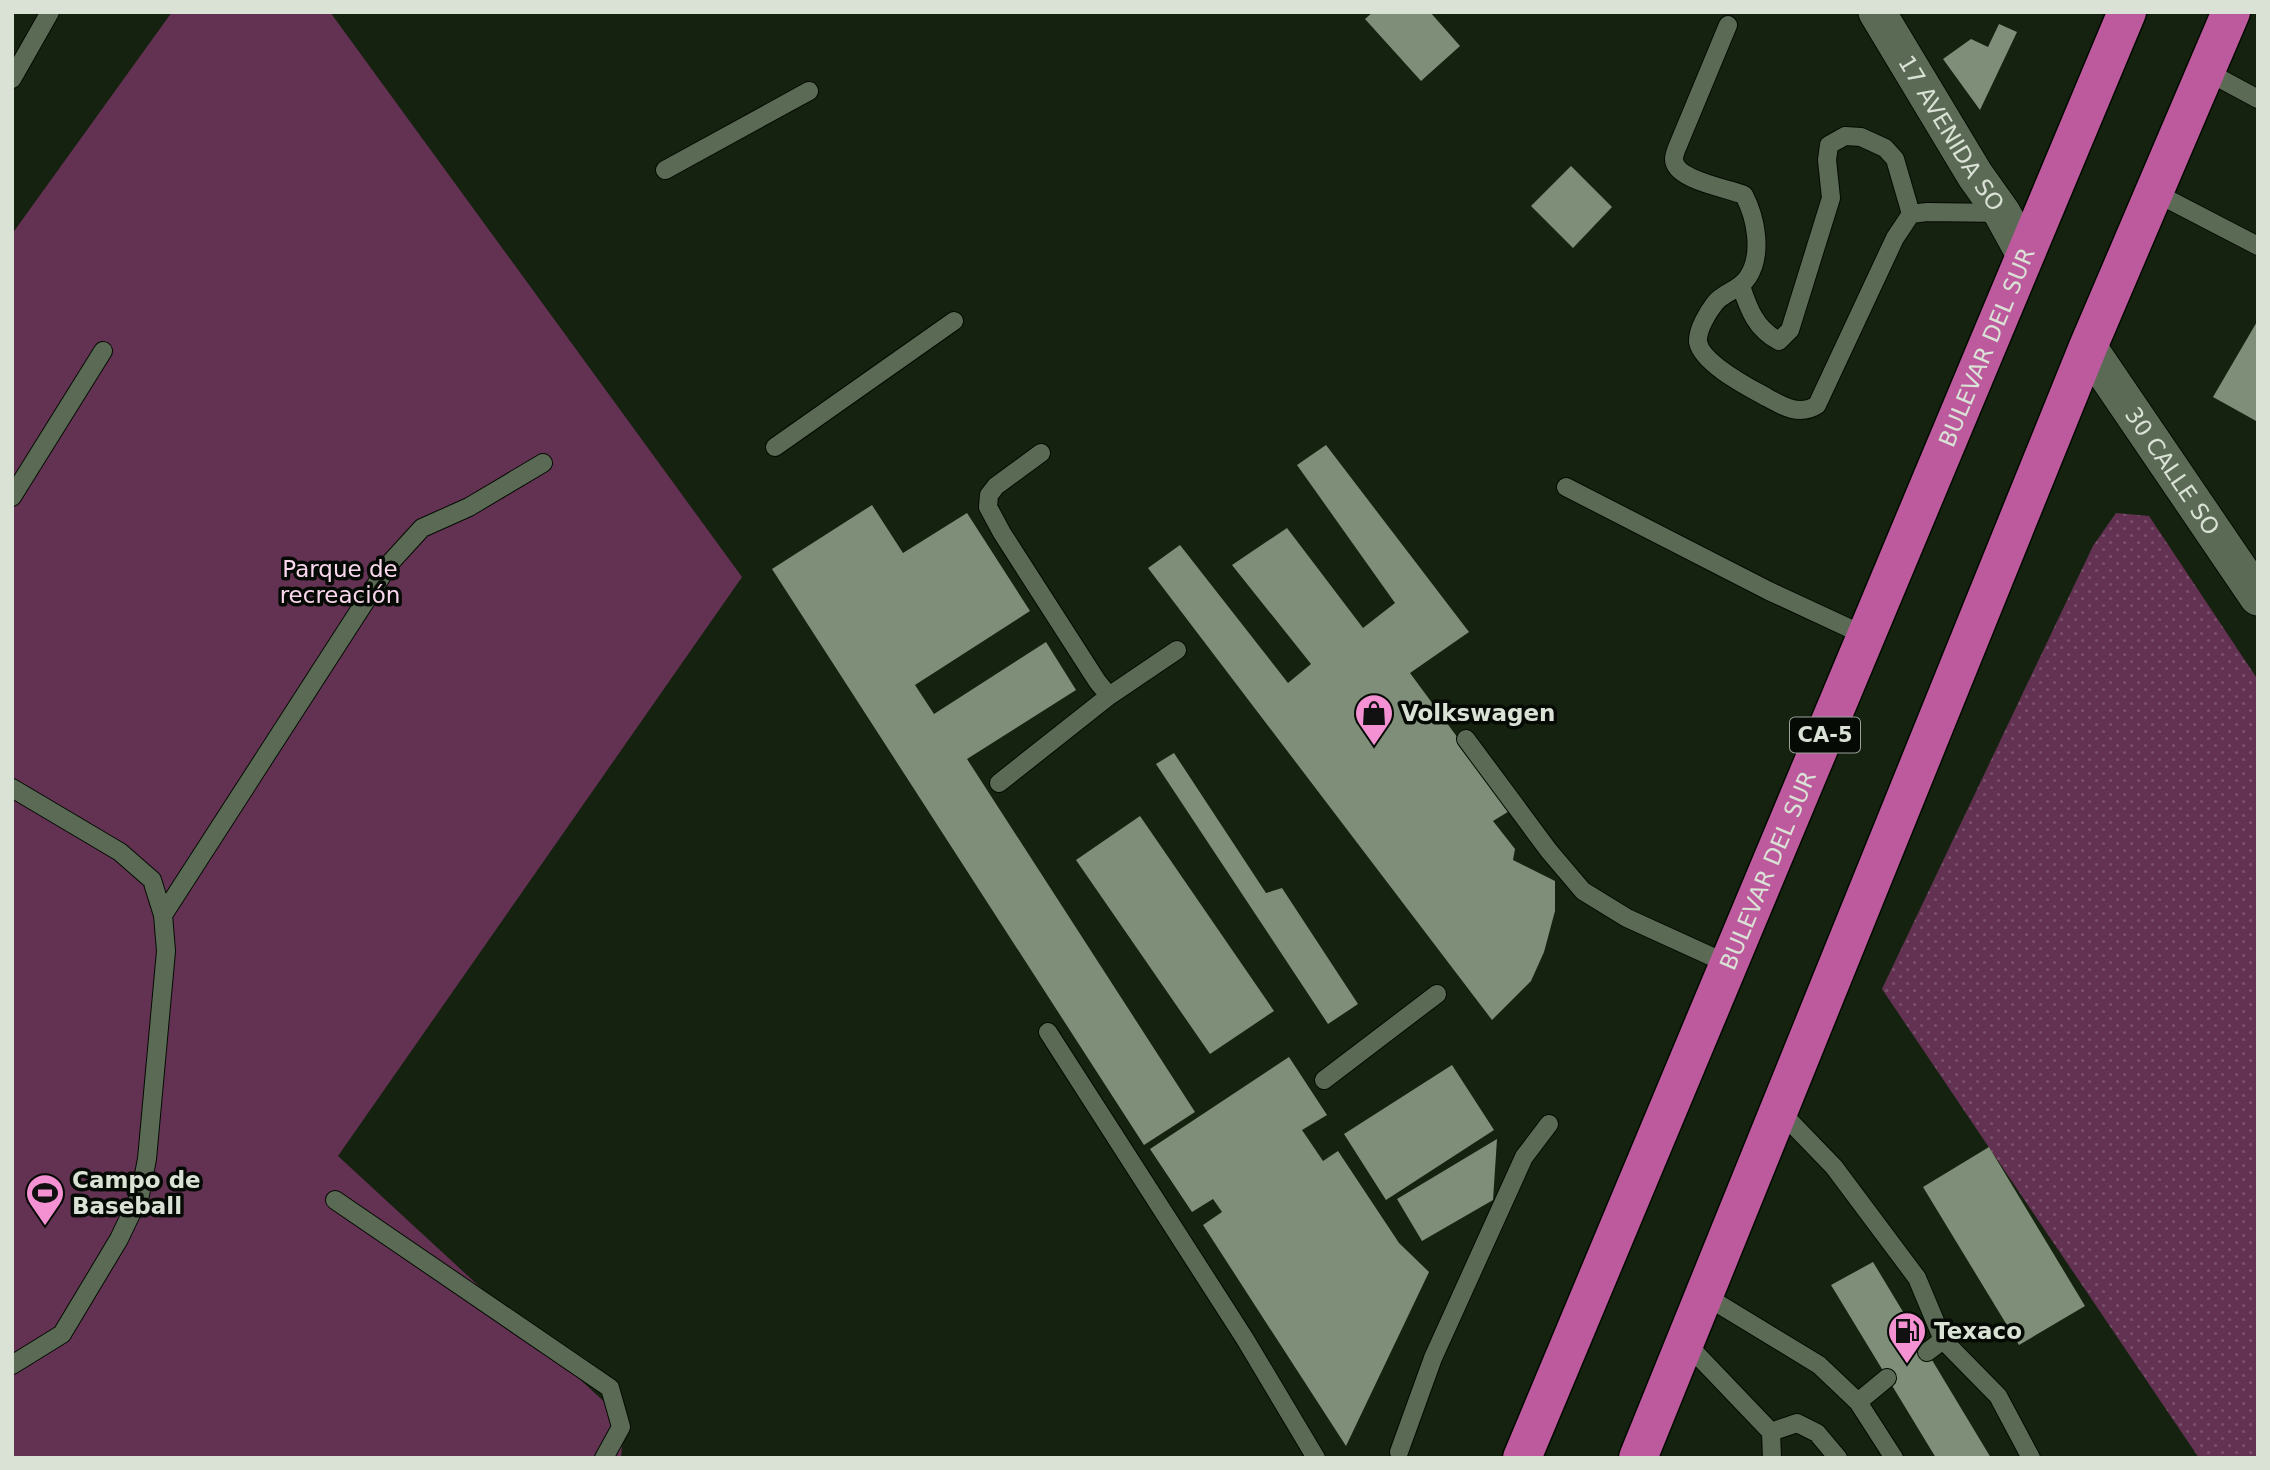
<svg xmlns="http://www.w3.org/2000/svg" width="2270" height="1470" font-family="'DejaVu Sans',sans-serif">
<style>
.grass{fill:url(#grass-dots)}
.park{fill:#633253}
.building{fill:#7e8e78}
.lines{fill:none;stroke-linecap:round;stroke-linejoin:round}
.lane-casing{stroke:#030b01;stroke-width:20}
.street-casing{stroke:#030b01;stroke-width:39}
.highway-casing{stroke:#030b01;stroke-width:41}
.lane{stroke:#5b6a55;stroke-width:18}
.street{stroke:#5b6a55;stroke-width:37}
.highway{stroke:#bd5a9e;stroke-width:38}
.labels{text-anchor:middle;stroke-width:7;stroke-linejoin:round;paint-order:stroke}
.shield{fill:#050a04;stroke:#9aa197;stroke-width:2}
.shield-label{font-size:21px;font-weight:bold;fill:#dae2d6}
.street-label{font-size:23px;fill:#dae2d6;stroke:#050a04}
.park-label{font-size:23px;fill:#f9d6ec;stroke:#050a04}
.poi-label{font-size:23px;font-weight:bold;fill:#dae2d6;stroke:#050a04;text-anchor:start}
</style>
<defs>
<pattern id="grass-dots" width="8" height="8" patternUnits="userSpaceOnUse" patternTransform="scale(1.75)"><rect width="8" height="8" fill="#633253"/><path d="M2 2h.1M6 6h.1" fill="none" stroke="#794f6b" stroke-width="1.8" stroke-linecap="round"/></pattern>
</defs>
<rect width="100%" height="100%" fill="#162210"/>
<path class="grass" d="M2116,513L2149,516L2258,680V1458H2199L1882,989L2093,546Z"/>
<path class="park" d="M172,12H330L742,577L338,1156L624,1420L621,1458H12V234Z"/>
<path class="building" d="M1373,12H1430L1460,46L1421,81L1365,19Z
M1999,24L2017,32L1980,110L1943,59L1971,39L1988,47Z
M1571,166L1612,207L1573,248L1531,206Z
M2258,320V422L2213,397Z
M1326,445L1469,632L1410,673L1511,810L1493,821L1515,849L1513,860L1555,881V911L1544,952L1531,981L1492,1020L1148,568L1180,545L1288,683L1311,664L1232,565L1287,528L1363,628L1395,603L1297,465Z
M872,505L903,553L967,513L1030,611L915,685L934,714L1046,642L1076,690L967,759L1195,1112L1144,1145L772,569Z
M1174,753L1266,893L1282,888L1358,1004L1328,1024L1156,764Z
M1140,816L1274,1011L1210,1054L1076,860Z
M1289,1057L1327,1115L1302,1130L1323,1161L1338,1151L1399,1243L1429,1272L1346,1446L1203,1225L1222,1212L1213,1199L1192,1212L1150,1149Z
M1452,1065L1494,1130L1386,1200L1344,1134Z
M1497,1139L1493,1200L1422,1241L1397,1199Z
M1989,1147L2085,1306L2019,1345L1923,1187Z
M1873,1262L1991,1458H1936L1831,1285Z"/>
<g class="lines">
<defs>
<path id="lane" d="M1728,25L1679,143C1677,148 1674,154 1674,159C1674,180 1727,188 1744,195C1756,218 1763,254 1748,277C1740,290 1724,292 1715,303C1708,312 1697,330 1698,342C1702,364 1750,388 1768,398C1784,407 1800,416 1817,405L1895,238L1911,214L1927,212L2002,213
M2206,71L2258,99
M12,79L50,12
M665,170L809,91
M2154,192L2258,246
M1741,286C1749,310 1756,329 1779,341L1790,330L1831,198L1827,160L1829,145L1845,136L1861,137L1885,148L1895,159L1911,214
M775,447L954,321
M1041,453L996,486L989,495L988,507L1002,533L1097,681L1109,696L1177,650
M1566,487L1769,591L1866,636
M12,497L103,351
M1466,739L1549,851L1583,891L1627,918L1728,964
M999,783L1109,696
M12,788L120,852L152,880L163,915L166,951L147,1159L140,1195L119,1239L62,1334L12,1365
M163,915L390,563L422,528L469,507L543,463
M1048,1032L1245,1339L1316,1458
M1324,1080L1437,994
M1780,1111L1834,1167L1917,1278L1943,1340L1927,1352
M335,1200L610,1388L621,1427L604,1458
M1704,1295L1819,1365L1858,1402L1887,1378
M1943,1340L1998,1396L2031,1458
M1685,1342L1771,1432L1772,1458
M1858,1402L1894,1458
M1771,1432L1797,1423L1817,1433L1838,1458
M1399,1452L1433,1358L1524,1157L1549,1124"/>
<g id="street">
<path id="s1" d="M1877,12L1975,175L2002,213L2025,255"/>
<path id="s2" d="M2088,347L2258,597"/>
</g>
<g id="highway">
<path id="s3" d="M1522,1458L2127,12"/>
<path d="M1638,1458L2088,347L2231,12"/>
</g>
</defs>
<use href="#lane" class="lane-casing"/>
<use href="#street" class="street-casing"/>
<use href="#highway" class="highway-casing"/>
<use href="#lane" class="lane"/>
<use href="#street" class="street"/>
<use href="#highway" class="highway"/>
</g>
<defs>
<symbol id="shop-pin" viewBox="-11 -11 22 30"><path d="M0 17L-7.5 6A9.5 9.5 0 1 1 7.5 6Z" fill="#f491d3" stroke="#050a04"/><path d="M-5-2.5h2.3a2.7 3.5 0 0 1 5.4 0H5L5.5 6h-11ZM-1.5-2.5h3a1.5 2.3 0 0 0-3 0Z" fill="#111"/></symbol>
<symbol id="stadium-pin" viewBox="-11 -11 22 30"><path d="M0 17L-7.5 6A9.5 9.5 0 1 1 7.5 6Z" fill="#f491d3" stroke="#050a04"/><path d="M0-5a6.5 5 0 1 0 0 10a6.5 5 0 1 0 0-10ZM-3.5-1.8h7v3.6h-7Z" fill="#111"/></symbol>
<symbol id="fuel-pin" viewBox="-11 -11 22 30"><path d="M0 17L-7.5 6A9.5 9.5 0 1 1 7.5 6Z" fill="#f491d3" stroke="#050a04"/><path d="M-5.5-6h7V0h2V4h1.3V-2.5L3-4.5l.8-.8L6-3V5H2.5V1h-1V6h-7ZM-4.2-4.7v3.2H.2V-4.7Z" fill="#111"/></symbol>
</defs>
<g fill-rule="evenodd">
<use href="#shop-pin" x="1352" y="691" width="44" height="60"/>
<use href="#stadium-pin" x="23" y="1171" width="44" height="60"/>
<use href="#fuel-pin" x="1885" y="1309" width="44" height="60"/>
</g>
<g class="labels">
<rect class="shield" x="1790" y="717.5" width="70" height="35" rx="5"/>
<g class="shield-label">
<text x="1825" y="742">CA-5</text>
</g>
<g class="street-label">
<text dy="8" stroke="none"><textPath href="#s1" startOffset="142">17 AVENIDA SO</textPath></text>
<text dy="8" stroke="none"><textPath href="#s3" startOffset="1204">BULEVAR DEL SUR</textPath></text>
<text dy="8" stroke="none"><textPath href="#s2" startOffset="150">30 CALLE SO</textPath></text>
<text dy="8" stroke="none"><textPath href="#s3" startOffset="637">BULEVAR DEL SUR</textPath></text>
</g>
<g class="park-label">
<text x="340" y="577">Parque de<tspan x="340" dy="26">recreación</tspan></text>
</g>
<g class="poi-label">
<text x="1401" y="721">Volkswagen</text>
<text x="72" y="1188">Campo de<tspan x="72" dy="26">Baseball</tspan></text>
<text x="1934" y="1339">Texaco</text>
</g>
</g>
<rect width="2270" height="1470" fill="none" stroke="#dae2d6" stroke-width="28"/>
</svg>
